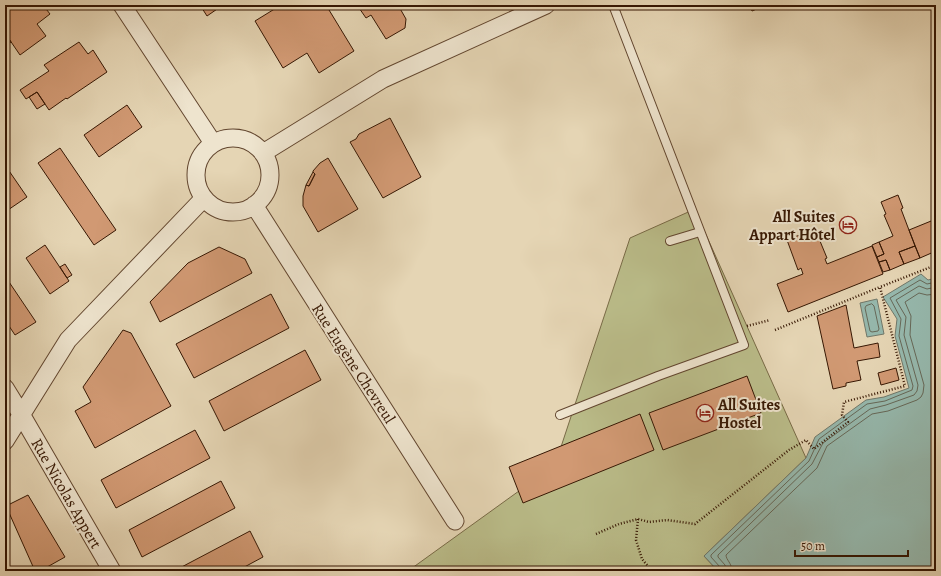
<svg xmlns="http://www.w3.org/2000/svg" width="941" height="576" font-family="Alegreya,serif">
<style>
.green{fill:#babc89;stroke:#786a46}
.water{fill:#96b9ae;stroke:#70786a}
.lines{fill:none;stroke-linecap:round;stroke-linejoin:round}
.shore{stroke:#666858;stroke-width:1}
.building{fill:#d19973;stroke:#361703}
.service-casing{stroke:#62462f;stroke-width:10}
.minor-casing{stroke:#62462f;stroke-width:19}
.path{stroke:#361703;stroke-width:2.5;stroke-dasharray:1 2;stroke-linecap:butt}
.service{stroke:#eee4ce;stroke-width:8}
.minor{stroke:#eee4ce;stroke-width:17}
.labels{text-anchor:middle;stroke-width:4;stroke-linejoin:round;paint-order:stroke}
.poi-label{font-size:16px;font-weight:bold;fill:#361703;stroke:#eee4ce;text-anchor:end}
.street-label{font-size:16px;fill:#361703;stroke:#eee4ce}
</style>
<rect width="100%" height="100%" fill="#e5d5b4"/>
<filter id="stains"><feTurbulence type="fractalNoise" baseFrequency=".005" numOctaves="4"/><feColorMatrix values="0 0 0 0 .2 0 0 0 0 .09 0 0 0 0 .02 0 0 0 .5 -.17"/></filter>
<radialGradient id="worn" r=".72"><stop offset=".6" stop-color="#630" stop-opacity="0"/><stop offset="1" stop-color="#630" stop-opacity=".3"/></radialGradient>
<path class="green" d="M695,209L703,228L806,458L704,556L718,571H408L555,465L630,238Z"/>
<path class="water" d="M921,274L928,280L936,278V571H718L704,556L806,458L815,437L866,400L884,397L909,388L895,336L897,319L883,297Z
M877,299L884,334L867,337L860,303Z"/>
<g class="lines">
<path class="shore" d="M872,304L874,306L879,329L878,331L872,332L870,331L865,308L866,306Z
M721,571L720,567L711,557V555L809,461L819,439L867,404L885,401L912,390L913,386L899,336L901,319L890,298L920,280L927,284L936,282
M726,571L725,565L718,557V555L812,464L823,443L870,409L886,405L914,395L917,391L918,385L904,335L906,317L896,300L919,286L927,289L936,287
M732,571C732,563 726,560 726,555L817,468L827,446L872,414L888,411L917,400L921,397L923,393L924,385L910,335L911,316L905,302L919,293L927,295L936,294"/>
</g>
<path class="building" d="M9,5H43L50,14L37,24L46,36L20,55L5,33V8Z
M200,5H223L207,16Z
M281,5H326L354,51L319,73L307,53L283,68L255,21Z
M357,5H398L406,19L405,28L386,39L371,15L366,18Z
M749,5H766L752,11Z
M929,5H935L936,6L935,13L927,6Z
M5,33L11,42L5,46Z
M79,42L88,54L93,50L107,72L67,99L66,98L49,110L37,92L26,99L20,90L49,71L44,65Z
M37,92L45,104L37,109L29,97Z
M127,105L142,127L99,157L84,135Z
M390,118L421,177L383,198L350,142L356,139L359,134Z
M60,148L116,230L94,245L38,163Z
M328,158L358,209L318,232L303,206V196L306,185L309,186L315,174L313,172V171L320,163Z
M5,165L27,197L5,212Z
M313,172L315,174L309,186L306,185Z
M898,195L903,208L901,209L915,246L899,252L904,264L890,270L886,260L879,262L877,257L884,254L879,242L893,236L884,215L886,214L881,202Z
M936,219V251L920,258L909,230Z
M815,229L827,258L825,259L827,264L872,246L883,274L788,312L777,284L803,274L801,268L798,270L787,240Z
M879,242L884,254L877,257L872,245Z
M45,245L69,281L50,294L26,258Z
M915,246L920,258L904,264L899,252Z
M219,247L245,259L252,273L160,322L150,302L188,263Z
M886,260L890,270L883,272L879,262Z
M65,264L72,275L67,278L60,267Z
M5,276L36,322L15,335L5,320Z
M271,294L289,328L194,378L176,344Z
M846,305L854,348L878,343L880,357L857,361L861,380L846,383V386L833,389L817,316Z
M123,330L131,333L171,406L95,448L75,411L91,402L83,387Z
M305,350L321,380L224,431L209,401Z
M896,368L899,380L881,385L878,373Z
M747,376L761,413L663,450L649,413Z
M640,414L654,450L523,503L509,467Z
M195,430L210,458L116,508L101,480Z
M221,481L235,508L142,557L129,530Z
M28,495L65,557L40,571H35L6,506Z
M250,531L263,557L237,571H174Z"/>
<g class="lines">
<defs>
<path id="service" d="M670,241L700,232
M560,415L658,376L744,345L613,5"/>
<path id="minor" d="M122,5L213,143
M196 175a37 37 0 1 1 74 0a37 37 0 1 1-74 0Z
M263,153L383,79L546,5
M254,205L455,521
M5,388L21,414L112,571
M5,441L68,340L204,198"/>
</defs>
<use href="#service" class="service-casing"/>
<use href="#minor" class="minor-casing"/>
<path class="path" d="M747,326L770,320
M775,330L880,287
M638,519L636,540L642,559L652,571
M596,534L619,524L638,519L649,522L667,520L695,524L789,450L806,440L814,449L848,422L842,415L844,402L905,386L880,287L936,265"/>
<use href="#service" class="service"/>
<use href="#minor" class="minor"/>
</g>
<defs>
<symbol id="hotel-ring" viewBox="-11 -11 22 22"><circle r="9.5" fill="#eee4ce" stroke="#8f2418" stroke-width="1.5"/><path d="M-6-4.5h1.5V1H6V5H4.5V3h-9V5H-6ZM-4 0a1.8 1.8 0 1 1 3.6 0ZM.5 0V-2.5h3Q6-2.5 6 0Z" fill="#8f2418"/></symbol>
</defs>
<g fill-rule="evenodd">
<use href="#hotel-ring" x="838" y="215" width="20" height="20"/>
<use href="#hotel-ring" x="695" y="403" width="20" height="20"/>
</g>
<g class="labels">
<g class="poi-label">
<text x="835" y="222">All Suites<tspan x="835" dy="18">Appart Hôtel</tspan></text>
<text x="718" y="410" text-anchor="start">All Suites<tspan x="718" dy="18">Hostel</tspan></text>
</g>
<g class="street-label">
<text transform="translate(354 363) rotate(57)" y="6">Rue Eugène Chevreul</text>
<text transform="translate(67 493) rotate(60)" y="6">Rue Nicolas Appert</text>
</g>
</g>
<rect width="941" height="576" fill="none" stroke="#e5d5b4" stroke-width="20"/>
<rect x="6" y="6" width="929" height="564" fill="none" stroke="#361703" stroke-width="2"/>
<rect x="10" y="10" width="921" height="556" fill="none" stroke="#361703"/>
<path d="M795 550v6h113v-6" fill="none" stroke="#361703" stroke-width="2"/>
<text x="801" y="550" font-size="12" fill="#361703" stroke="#eee4ce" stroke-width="3" paint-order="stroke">50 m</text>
<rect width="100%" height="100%" filter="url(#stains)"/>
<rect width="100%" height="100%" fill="url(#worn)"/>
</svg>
